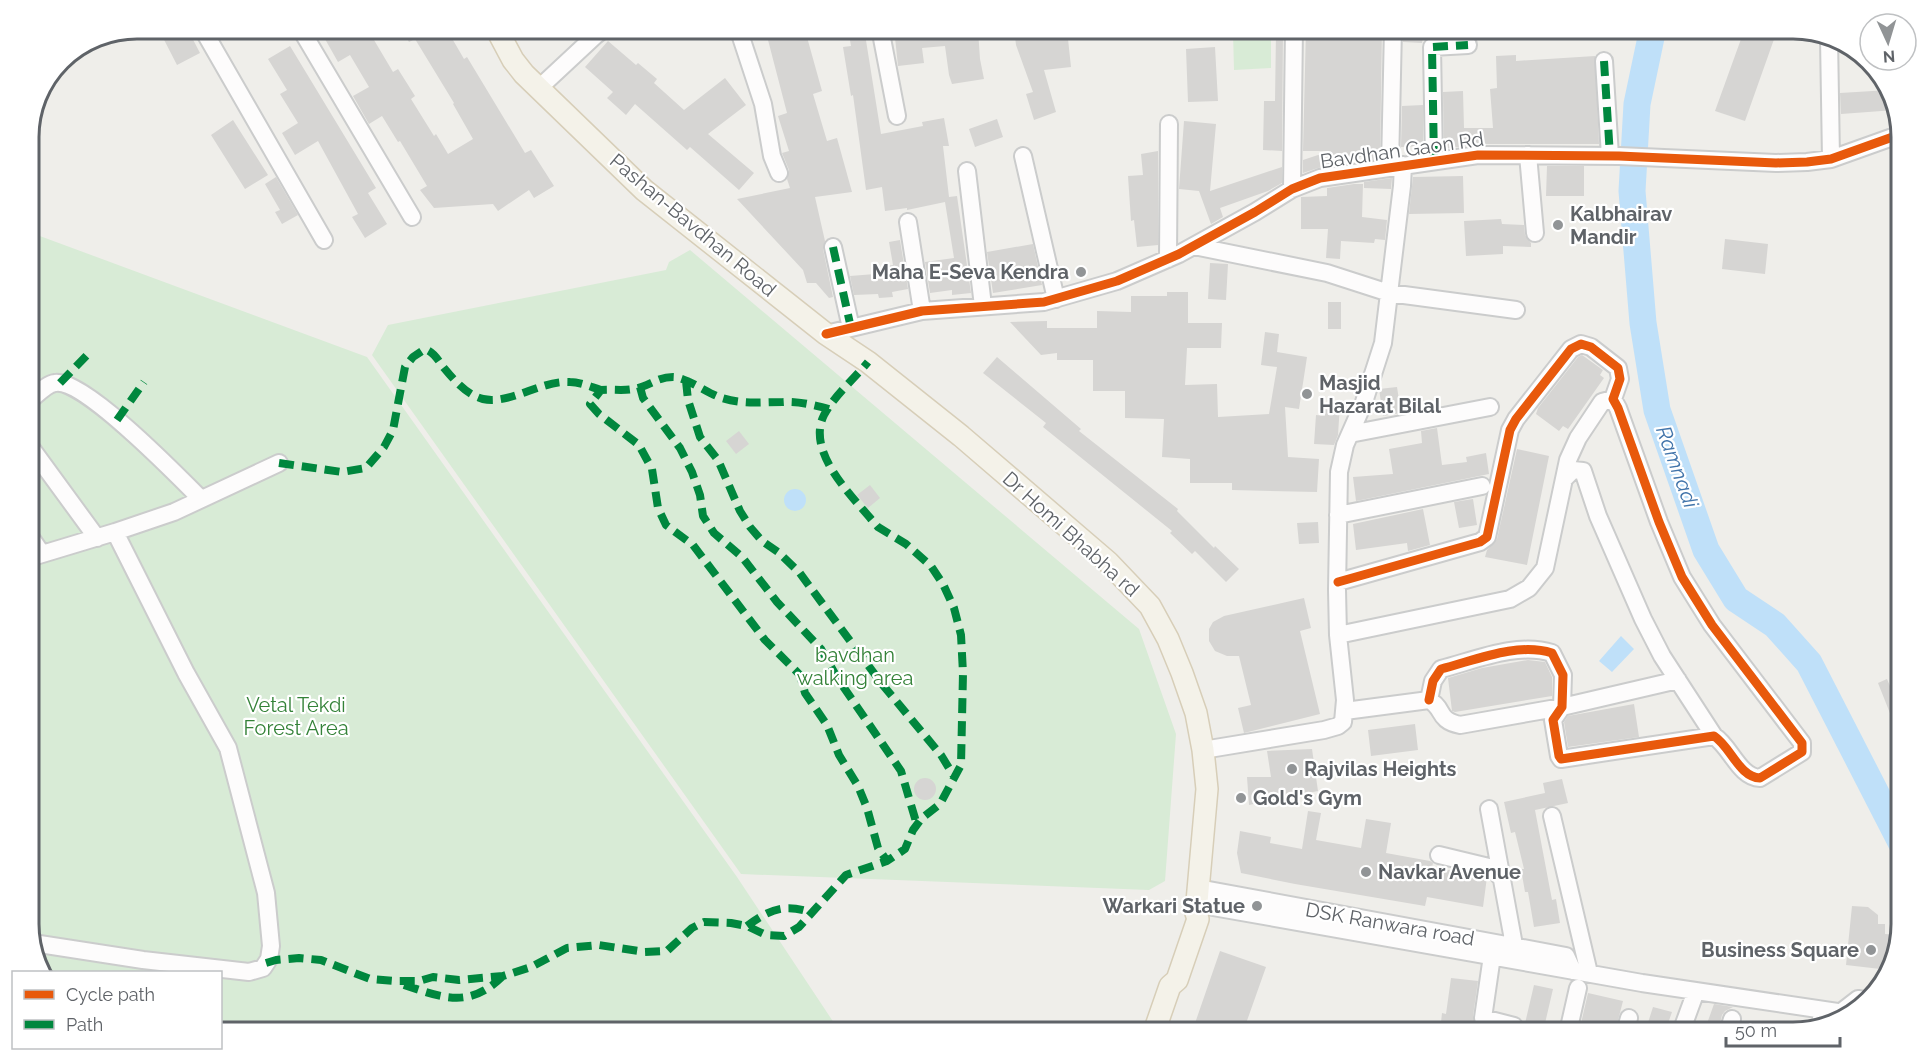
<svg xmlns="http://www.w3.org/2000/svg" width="1930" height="1061" font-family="Raleway,sans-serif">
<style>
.green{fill:#d8ebd6}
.water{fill:#bfe0f9}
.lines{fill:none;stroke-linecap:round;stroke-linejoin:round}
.river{stroke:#bfe0f9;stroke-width:27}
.building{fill:#d6d5d3}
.minor-casing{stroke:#cbcccc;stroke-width:20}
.major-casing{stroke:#d7ceb8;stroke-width:24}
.minor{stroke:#fdfcfc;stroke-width:16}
.major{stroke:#f4f2e9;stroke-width:21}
.quiet{stroke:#00873e;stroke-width:8;stroke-dasharray:15 8;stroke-linecap:butt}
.cycleway-casing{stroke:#fff;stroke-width:13}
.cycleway{stroke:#e8590c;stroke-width:9}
.poi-dot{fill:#919496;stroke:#fff;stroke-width:2}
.labels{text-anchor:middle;stroke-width:4.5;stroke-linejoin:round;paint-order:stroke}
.street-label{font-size:20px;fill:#5f6368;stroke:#fff}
.poi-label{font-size:20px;font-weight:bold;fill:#5f6368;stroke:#fff;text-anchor:start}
.park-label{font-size:20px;fill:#348238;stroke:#fff}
.water-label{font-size:21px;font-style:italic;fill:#4174aa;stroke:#fff}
.rim{fill:none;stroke:#5f6368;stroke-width:3}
</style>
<rect width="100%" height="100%" fill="#efeeea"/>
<path class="green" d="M1271,30V68L1234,70L1233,32Z
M29,232L367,357L737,877L840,1032H221L220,972H41L29,930Z
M690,250L1139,629L1176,734L1165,881L1149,890L741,874L372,355L388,325L666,270L669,262Z"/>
<path class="water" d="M784 500a11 11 0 1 1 22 0a11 11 0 1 1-22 0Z
M1621,636L1634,649L1612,672L1599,661Z"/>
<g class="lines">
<path class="river" d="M1653,28L1637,104L1632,191L1643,323L1657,410L1706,550L1736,599L1775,625L1809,663L1901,842"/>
</g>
<path class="building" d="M158,28H187L200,53L177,65Z
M342,28H373L379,37L374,40L393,72L398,69L415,96L411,99L434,136L436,134L448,154L473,139L453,104L454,103L415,39L409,42L401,28H446L464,59L467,57L525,153L531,150L554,186L534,198L529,190L498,211L493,204L434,208L420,190L427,186L400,141L398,142L382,116L369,124L353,96L369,87L350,55L338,62L325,39Z
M848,28H864L881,134L923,126L922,122L944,118L949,146H943L949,197L957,196L971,293L952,295V290L930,293L925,262L954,258L945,202L907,210V208L885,211L882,187L866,190L853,95L851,96L843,47L851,46Z
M894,28H931L932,33L978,30L980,59L984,79L952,84L949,75L945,46L922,48L924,63L898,66Z
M1014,28H1093V36L1068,39L1071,67L1044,70L1056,112L1034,120L1026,94L1033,92L1016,45Z
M1306,28H1382L1380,159L1365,161V155L1342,164L1318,168L1303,173V160L1330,151H1303Z
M1403,28H1425L1422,43L1403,42Z
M1745,28H1778L1745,121L1715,111Z
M805,30L822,91L813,94L827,141L837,138L852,192L815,197L825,241L823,249L833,297L829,298L816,283H807L803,270L737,199L790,188L787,179L789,170L782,153L789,151L778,116L787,113L768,40Z
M1276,32H1283L1282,151L1263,150L1264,101H1275Z
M608,41L636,65L638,63L657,79L654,83L684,110L725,78L746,105L708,134L754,173L739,190L690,147L687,150L635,104L626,115L607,98L613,92L585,67Z
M290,46L376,188L368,193L387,224L365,238L352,217L358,214L318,141L295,155L282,133L298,123L280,94L287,90L268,59Z
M1215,47L1218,101L1188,102L1186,49Z
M1516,55V61L1595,56L1599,144H1478L1444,149L1443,92L1463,91L1464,128H1493L1490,89L1497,88L1496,56Z
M1889,90L1895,110L1841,114L1840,93Z
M1423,105V146L1401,147L1402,106Z
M997,119L1003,137L975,147L969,129Z
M233,120L268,175L245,189L211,135Z
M1184,121L1216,124L1210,191L1282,167V183L1268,191L1220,208L1223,217L1211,224L1199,191L1179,189Z
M1158,151V245L1137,247L1134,220L1131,221L1128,176L1143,175L1141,154Z
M1547,166H1584V196H1546Z
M1463,176L1464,213L1409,214L1413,177Z
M276,177L298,215L282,224L275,212L280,210L265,184Z
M1392,178L1391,189L1364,188V182Z
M1354,184H1363L1362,217L1387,220L1385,240L1375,239L1374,243L1341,241L1340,259L1326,258L1328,229H1301V197L1327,196V188Z
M1501,219L1502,224L1524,225L1525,235L1531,243V247L1503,246V254L1466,256L1464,221Z
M1725,239L1768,244L1765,274L1722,269Z
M900,240L908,289L892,292L893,297L879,298L878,294L854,295L850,276L875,274L874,268L893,265L889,242Z
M1033,244L1042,285L993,293L987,252Z
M1210,263L1228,264L1226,300L1208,299Z
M1167,292H1188V323H1222L1221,348H1187L1185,385L1217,384L1218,417L1269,414L1277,367L1261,365L1265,332L1279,334L1277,352L1307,357L1299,409L1285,407L1288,457L1319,459L1317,492L1232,490V483H1190V459L1162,457L1164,419L1125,418V391H1093V360H1057V353L1041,355L1010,322L1047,321V328H1097V311L1131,312V296H1167Z
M1328,302H1341V329H1328Z
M1582,355L1603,370L1600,375L1604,378L1568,429L1563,426L1559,431L1536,414L1538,408L1578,357Z
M997,357L1081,429L1079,431L1178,509L1177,511L1214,548L1215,546L1239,569L1226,582L1195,551L1192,554L1170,533L1172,531L1043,427L1046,423L983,373Z
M1397,387L1401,413L1383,416L1379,389Z
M1325,403L1340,404L1338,435L1334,445L1314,444L1316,415L1325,416Z
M1437,428L1442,465L1467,462L1466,457L1486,453L1489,474L1356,501L1353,477L1393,474L1389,449L1422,443L1421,431Z
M739,431L749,444L736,454L726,441Z
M1517,449L1549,456L1527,565L1485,557L1487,550L1497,539Z
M870,485L880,498L868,508L857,495Z
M1473,499L1477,525L1459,528L1454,502Z
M1423,509L1430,545L1408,551L1407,543L1356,550L1353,524Z
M1318,522L1319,543L1299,544L1297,523Z
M1304,598L1311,628L1300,631L1320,714L1244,733L1238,708L1251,705L1239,656H1227L1215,651L1209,641V629L1213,622L1224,616Z
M1528,660L1545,662L1552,677V696L1455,712L1452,711L1448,678L1482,668Z
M1887,679L1901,712V741L1878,683Z
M1634,704L1639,737L1568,747L1564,722L1568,716Z
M1415,724L1418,750L1371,756L1368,730Z
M1312,749L1318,791L1249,805L1247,777H1271L1267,751Z
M914 789a11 11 0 1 1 22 0a11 11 0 1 1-22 0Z
M1562,779L1568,803L1535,810L1552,900L1556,899L1560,923L1534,927L1528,892H1525L1521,869H1524L1515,832L1511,833L1504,802L1545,793L1543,783Z
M1308,811L1321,813L1316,840L1361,848L1366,819L1391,823L1386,853L1430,861L1433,863L1432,867L1487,877L1483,907L1427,897L1425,906L1295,884L1241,873L1237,853L1240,831L1271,837L1270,843L1302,849Z
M1852,906L1868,907L1878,915V924H1885V934L1898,935L1889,970L1846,965Z
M1220,951L1266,967L1243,1032H1202L1193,1029Z
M1451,978L1478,981L1473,1016L1475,1025L1474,1032H1440L1442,1013L1446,1014Z
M1534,985L1553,989L1543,1032H1523Z
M1588,993L1623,1001L1615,1032H1579Z
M1714,1004L1733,1007L1725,1011L1722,1015L1718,1032H1704Z
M1653,1007L1672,1012L1665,1032H1645Z"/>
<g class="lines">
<defs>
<path id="minor" d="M202,28L324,240
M300,28L412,217
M738,28L763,104L772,156L779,173
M880,28L897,116
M1829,38L1831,159
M1604,61L1610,156
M538,89L596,35L605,28
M1528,155L1535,233
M1023,156L1056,299
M1434,161L1432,47L1468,45
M1390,167L1393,28
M967,171L983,306
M1292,189L1294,28
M908,222L922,311
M1194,246L1327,273L1389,293L1516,310
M833,247L851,328
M1168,259L1169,124
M826,334L922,311L1044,302L1117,281L1179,254L1255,212L1292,189L1320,178L1478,155L1619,156L1776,163L1807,162L1831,159L1901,134
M29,401C36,396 46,384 55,383C83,378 179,477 201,499
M1350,434L1490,407
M29,445L97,538
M1564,479L1573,470L1583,471L1598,516L1643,619L1662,656L1714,736
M1338,515L1482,486
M115,532L174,512L279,463
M29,535L42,554
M29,558L115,532L186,673L228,748L266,893L271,946L269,959L263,968L249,972L143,960L33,943
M1338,582L1480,542L1487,537L1510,430L1516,419L1571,349L1581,344L1591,347L1618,368L1620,379L1613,399L1618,408L1659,522L1682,577L1712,625L1802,743V752L1760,778C1739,777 1731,747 1714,736L1561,759L1559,756L1553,720L1562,707L1563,675L1552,653C1517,642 1476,660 1441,669L1433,681L1429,700
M1338,635L1510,599L1529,588L1545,568L1568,460L1578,438L1602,402L1613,399
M1345,711L1429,700C1445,708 1436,720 1460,725L1562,707L1678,680
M1203,750L1324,730L1338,726L1343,722L1345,700L1338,635L1337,590L1339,472L1345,445L1364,402L1383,343L1402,186L1403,165
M1489,809L1516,956
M1552,816L1589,973
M1439,855L1493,868L1501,878
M1198,888L1566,956L1573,971
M1196,904L1642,983L1851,1014
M1492,956L1483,1018L1514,1026
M1840,1013L1858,999L1865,1000
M1819,1026L1823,1011
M1568,1032L1578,988
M1625,1032L1629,1018
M1681,1032L1696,991
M1728,1032L1732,1019"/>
<path id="major" d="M496,28L513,60L524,74L644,190L826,334L868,362L961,436L1108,562L1150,606L1168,639L1182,673L1196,713L1203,750L1207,789L1196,913L1198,919L1177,980L1170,986L1154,1032"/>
</defs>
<use href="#minor" class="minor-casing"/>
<use href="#major" class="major-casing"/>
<use href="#minor" class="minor"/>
<use href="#major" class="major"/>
<path class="quiet" d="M1604,61L1610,156
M1434,161L1432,47L1468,45
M833,247L851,328
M686,381L688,400L700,437L718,460L740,511L750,527L762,541L778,552L799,572L882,684L941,755L955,778
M60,383L88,354
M640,387L643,398L680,448L692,472L700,495L703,516L714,533L742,557L777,602L821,649L838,679L901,771L917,825
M829,409C814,405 798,401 783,402C758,402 743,405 719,397C706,392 685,377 673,377C657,377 648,387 633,389C623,391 612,389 601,390L590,404L599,414L639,445L652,469L658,508L666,525L693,545L765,640L800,675L805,693L827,725L839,755L858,786L867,808L878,848L887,861L905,849L913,830L922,818L940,804L961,765L963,673L961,635L954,608L943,584L931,566L906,544L878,527L871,519C850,494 806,451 824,415C834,396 854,379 868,362
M117,420L144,382
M279,463L342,472L366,468L384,447L393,430L405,367L413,357L425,349C435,353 437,359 444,368C454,380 467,395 483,399C509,405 542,380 570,382C580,382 591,387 601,390
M747,926C770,909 785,903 813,913
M266,963L276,960L299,958L321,960L370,979L394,981H419L433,977L459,980L503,976L531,967L567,948L599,945L645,952L667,951L692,928L704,922L731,923L747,926L766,935L784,936L799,927L846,875L887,861
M404,985C444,998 469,1009 503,976"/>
<defs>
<path id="cycleway" d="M826,334L922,311L1044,302L1117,281L1179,254L1255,212L1292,189L1320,178L1478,155L1619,156L1776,163L1807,162L1831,159L1901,134
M1338,582L1480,542L1487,537L1510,430L1516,419L1571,349L1581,344L1591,347L1618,368L1620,379L1613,399L1618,408L1659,522L1682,577L1712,625L1802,743V752L1760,778C1739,777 1731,747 1714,736L1561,759L1559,756L1553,720L1562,707L1563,675L1552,653C1517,642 1476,660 1441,669L1433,681L1429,700"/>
</defs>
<use href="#cycleway" class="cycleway-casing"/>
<use href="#cycleway" class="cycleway"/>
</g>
<g class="poi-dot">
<circle cx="1558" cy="225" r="6"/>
<circle cx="1081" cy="272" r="6"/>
<circle cx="1307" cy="394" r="6"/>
<circle cx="1292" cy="769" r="6"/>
<circle cx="1241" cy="798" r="6"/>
<circle cx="1366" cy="872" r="6"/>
<circle cx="1257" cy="906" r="6"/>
<circle cx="1871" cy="950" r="6"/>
</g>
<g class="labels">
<g class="street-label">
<text transform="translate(1402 150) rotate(-8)" y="7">Bavdhan Gaon Rd</text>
<text transform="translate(693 225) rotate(40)" y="7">Pashan-Bavdhan Road</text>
<text transform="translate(1071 534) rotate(42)" y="7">Dr Homi Bhabha rd</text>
<text transform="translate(1390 924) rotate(10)" y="7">DSK Ranwara road</text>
</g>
<g class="poi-label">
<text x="1570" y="221">Kalbhairav<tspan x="1570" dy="23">Mandir</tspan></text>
<text x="1069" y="279" text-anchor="end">Maha E-Seva Kendra</text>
<text x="1319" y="390">Masjid<tspan x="1319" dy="23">Hazarat Bilal</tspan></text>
<text x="1304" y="776">Rajvilas Heights</text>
<text x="1253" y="805">Gold's Gym</text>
<text x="1378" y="879">Navkar Avenue</text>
<text x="1245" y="913" text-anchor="end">Warkari Statue</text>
<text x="1859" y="957" text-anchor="end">Business Square</text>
</g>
<g class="park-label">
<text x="855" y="662">bavdhan<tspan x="855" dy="23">walking area</tspan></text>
<text x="296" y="712">Vetal Tekdi<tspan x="296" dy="23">Forest Area</tspan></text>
</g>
<g class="water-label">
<text transform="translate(1677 467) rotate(70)" y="7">Ramnadi</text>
</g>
</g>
<path d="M0 0H1930V1061H0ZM137 39H1793A98 98 0 0 1 1891 137V924A98 98 0 0 1 1793 1022H137A98 98 0 0 1 39 924V137A98 98 0 0 1 137 39Z" fill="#fff" fill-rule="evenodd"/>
<path class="rim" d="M137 39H1793A98 98 0 0 1 1891 137V924A98 98 0 0 1 1793 1022H137A98 98 0 0 1 39 924V137A98 98 0 0 1 137 39Z"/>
<rect x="12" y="971" width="210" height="78" fill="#ffffff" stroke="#bfc1c3" stroke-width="1.5"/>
<rect x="24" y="990" width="30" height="9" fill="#e8590c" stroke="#bfc1c3" stroke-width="1.5"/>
<text x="66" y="1001" font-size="18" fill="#5f6368">Cycle path</text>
<rect x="24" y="1020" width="30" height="9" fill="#00873e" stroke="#bfc1c3" stroke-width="1.5"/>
<text x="66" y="1031" font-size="18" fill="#5f6368">Path</text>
<g transform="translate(1888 42) rotate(176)"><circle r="28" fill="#ffffff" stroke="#bfc1c3" stroke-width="1.5"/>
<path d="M0-4.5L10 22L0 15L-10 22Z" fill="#919496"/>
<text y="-9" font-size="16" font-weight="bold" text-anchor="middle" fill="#5f6368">N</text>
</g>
<path d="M1726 1037v9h114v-9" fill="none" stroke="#5f6368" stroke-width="3"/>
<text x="1735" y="1037" font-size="18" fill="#5f6368" stroke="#ffffff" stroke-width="4.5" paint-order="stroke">50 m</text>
</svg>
